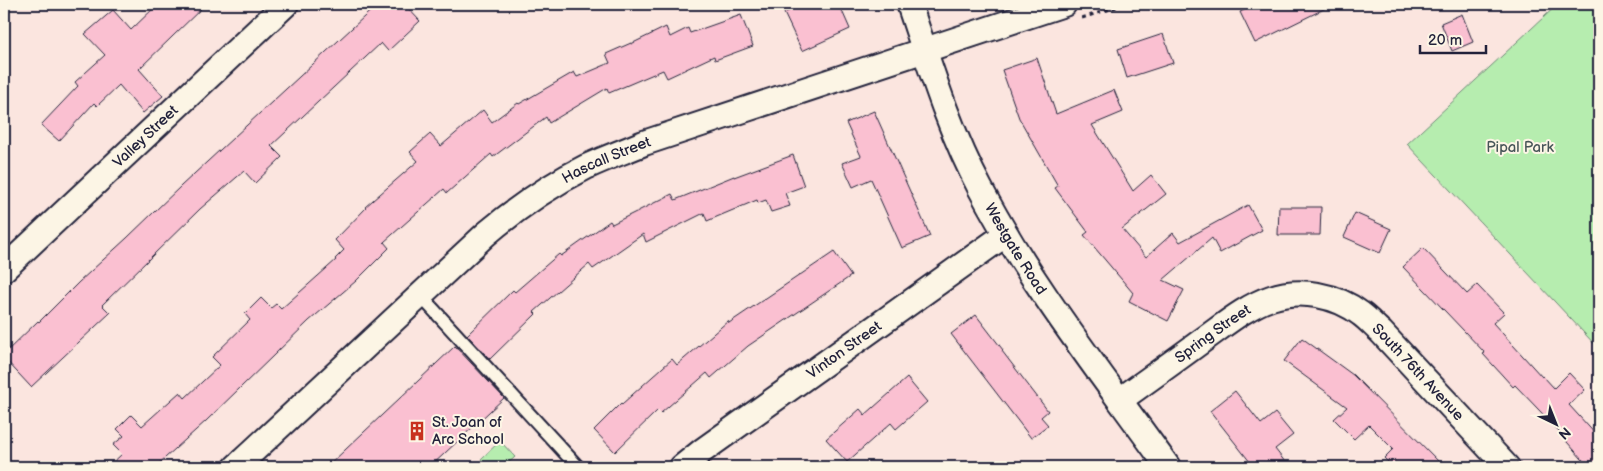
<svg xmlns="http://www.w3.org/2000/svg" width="1603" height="471" font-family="'Balsamiq Sans',sans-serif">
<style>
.green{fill:#b6edaf;stroke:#6c8875}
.building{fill:#fac0d1;stroke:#22223b}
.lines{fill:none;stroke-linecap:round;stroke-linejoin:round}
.lane-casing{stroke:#22223b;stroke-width:16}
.street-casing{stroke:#22223b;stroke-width:28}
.path{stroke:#22223b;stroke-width:3;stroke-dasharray:4 4;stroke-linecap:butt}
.lane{stroke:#fcf5e5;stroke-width:12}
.street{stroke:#fcf5e5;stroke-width:24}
.labels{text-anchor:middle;stroke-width:4;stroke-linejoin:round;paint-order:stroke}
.street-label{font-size:15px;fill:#22223b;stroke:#fcf5e5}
.park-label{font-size:15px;fill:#475558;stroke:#fcf5e5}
.poi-label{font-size:15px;fill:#22223b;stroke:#fcf5e5;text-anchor:start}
</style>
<rect width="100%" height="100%" fill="#fbe5df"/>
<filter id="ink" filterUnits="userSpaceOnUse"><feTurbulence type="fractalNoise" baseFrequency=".02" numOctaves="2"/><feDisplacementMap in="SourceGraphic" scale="10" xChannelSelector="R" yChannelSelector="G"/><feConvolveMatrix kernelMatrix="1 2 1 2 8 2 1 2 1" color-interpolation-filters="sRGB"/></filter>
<g filter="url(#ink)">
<path class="green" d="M1558,4H1599V349L1407,144Z
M500,441L515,457L504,467H488L481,459Z"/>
<path class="building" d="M158,4H206L139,69L163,96L143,113L119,85L97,106L94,103L59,141L41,125L78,86L75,82L105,55L85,34L113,10L131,30Z
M378,4H404L420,21L388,51L381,43L271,146L282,157L255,183L244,171L200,209L102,305L110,313L31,387L4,358V354L38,321L39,322L79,282L127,238L181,186Z
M804,4H839L850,29L802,51L784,13Z
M1257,4H1334L1255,43L1240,12Z
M1462,14L1473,42L1452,51L1441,23Z
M741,15L753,46L715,60L714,56L667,78L663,70L609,93L607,88L549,123L546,117L493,157L491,154L447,193L444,189L384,242L389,248L356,281L309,321L206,421L155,467H108L122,454L113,445L124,436L117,429L131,415L142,426L180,392L185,398L220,365L212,357L250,320L245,314L261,298L271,308L276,304L281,309L336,260L335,259L344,250L335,240L366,208L365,207L418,161L410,152L430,134L441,146L483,110L492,122L518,103L519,104L574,72L577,77L610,63L606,54L631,43V44L666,27L670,37L688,28L690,33Z
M1163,34L1173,63L1127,78L1118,49Z
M1037,58L1056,114L1114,90L1123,112L1092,125L1133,191L1151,175L1166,194L1122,229L1146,257L1173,233L1180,242L1248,205L1262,230L1220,253L1212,238L1163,280L1184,290L1168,321L1129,301L1133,293L1084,235L1088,232L1055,188L1058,186L1019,118L1002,70Z
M874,111L930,236L902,248L871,179L853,187L842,163L861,156L846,123Z
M793,155L804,186L785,193L790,206L771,212L766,200L758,203L757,200L707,221L704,213L646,242L643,234L593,269L589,264L534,312L536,314L490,359L467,335L513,290L515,292L559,254L561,256L610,221L612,224L672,194L675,200L734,176V177Z
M1279,207H1321L1320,235H1278Z
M1355,213L1391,229L1380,253L1344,237Z
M1423,248L1467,294L1477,285L1504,313L1493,323L1542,377L1543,376L1554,388L1569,373L1585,390L1569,405L1599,438V458L1589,467L1560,434L1561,433L1515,385L1513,387L1483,354L1485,353L1403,267Z
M834,252L851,276L748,346L711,378L707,373L661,413L658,410L615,452L594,430L621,403L622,404L672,359L677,365L728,321L729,323Z
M976,315L1003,350L1002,351L1048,411L1041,417L1048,425L1031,438L951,334Z
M1302,338L1353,375L1444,467H1393L1384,458L1393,449L1369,425L1354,439L1334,419L1347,407L1284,361Z
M455,346L504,398L430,467H327Z
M907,378L927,402L896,429L891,423L847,462L826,439L860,409L865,415Z
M1235,391L1261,424L1275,413L1293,435L1275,449L1289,467H1254L1210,411Z"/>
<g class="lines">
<defs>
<path id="lane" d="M420,295L578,467"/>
<g id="street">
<path id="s1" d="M909,4C930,66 949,130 980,188C1032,287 1103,376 1168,467"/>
<path id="s2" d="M4,269L286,4"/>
<path id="s3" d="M1120,400C1148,380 1176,360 1203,340C1224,325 1247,306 1271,298C1300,288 1337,295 1361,314C1368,319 1374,326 1381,332L1507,467"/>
<path id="s4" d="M236,467L486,234C517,208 550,185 586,167C605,158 625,151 644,143L1064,4"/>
<path id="s5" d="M682,467L702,451L1006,234"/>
</g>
</defs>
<use href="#lane" class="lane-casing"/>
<use href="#street" class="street-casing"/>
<path class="path" d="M1082,18L1126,4"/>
<use href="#lane" class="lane"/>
<use href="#street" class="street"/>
</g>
</g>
<defs>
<symbol id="building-bare" viewBox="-9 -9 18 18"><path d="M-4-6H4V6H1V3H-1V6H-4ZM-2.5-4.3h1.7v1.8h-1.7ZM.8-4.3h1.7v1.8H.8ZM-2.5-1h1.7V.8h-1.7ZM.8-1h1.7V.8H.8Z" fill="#c8321e" stroke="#fcf5e5" stroke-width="2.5" paint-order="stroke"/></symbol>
</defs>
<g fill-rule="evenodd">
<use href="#building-bare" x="403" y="417" width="28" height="28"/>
</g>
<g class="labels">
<g class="street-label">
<text dy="5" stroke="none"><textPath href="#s2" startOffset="194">Valley Street</textPath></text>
<text dy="5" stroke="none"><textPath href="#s4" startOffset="484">Hascall Street</textPath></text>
<text dy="5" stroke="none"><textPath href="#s1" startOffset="268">Westgate Road</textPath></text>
<text dy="5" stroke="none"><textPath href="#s3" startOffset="114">Spring Street</textPath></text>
<text dy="5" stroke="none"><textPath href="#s5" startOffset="200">Vinton Street</textPath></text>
<text dy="5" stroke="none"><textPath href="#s3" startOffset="359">South 76th Avenue</textPath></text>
</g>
<g class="park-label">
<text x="1520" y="152">Pipal Park</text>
</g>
<g class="poi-label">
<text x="432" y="427">St. Joan of<tspan x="432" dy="17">Arc School</tspan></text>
</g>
</g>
<rect width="1603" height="471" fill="none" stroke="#fcf5e5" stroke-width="20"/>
<rect x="10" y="10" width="1583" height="451" fill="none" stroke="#22223b" stroke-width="2" filter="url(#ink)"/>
<g transform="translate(1556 424) rotate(137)" stroke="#fcf5e5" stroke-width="4" paint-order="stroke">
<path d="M0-4L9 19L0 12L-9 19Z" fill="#22223b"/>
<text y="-8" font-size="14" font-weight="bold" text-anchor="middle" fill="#22223b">N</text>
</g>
<path d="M1420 45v8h66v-8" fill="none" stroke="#22223b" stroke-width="2.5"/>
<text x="1428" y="45" font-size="15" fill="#22223b" stroke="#fcf5e5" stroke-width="4" paint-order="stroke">20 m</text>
</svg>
